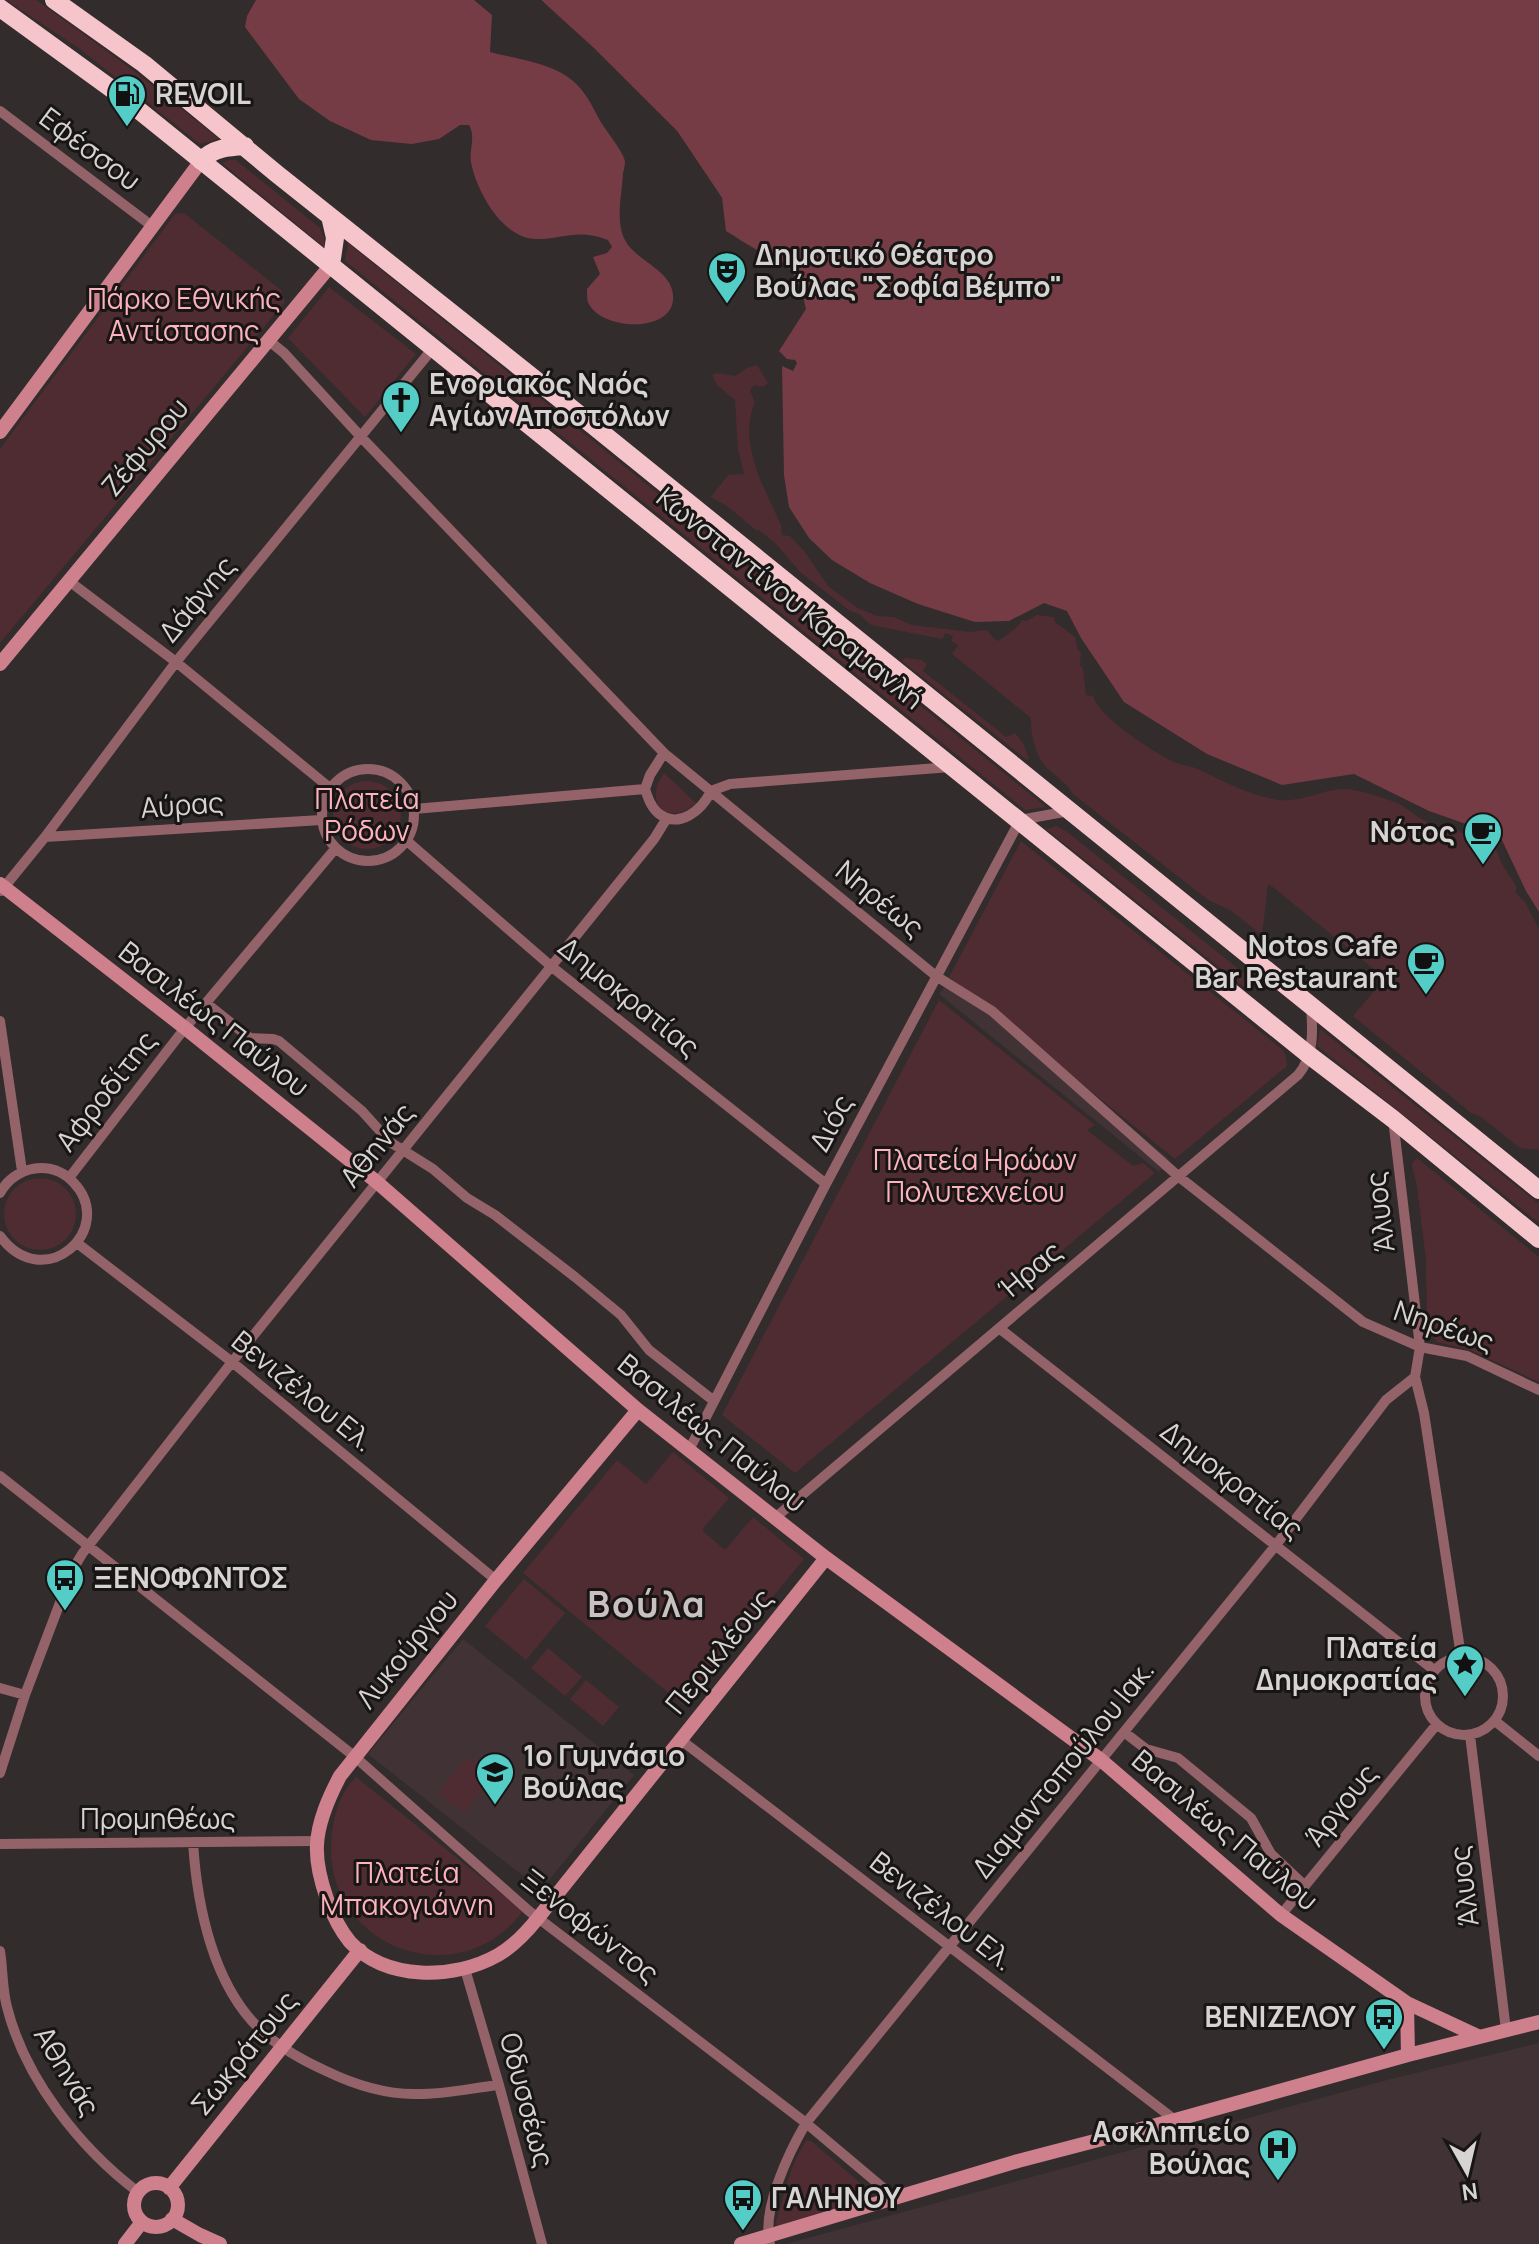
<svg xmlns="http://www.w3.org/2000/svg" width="1539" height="2244" font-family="Manrope,sans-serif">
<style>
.built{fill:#413335}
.green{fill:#4f2c31}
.water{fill:#763c46}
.pier{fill:#322c2c}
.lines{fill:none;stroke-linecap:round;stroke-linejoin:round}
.street{stroke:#94636a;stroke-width:10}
.secondary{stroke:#ce818c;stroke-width:14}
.highway{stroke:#f6c5cb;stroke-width:18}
.labels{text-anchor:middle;stroke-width:6;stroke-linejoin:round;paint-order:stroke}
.poi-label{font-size:28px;font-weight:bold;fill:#d7d3d3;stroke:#181515;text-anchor:start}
.street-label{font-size:28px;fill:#d7d3d3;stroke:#181515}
.park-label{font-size:28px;fill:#feb2bc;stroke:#181515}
.district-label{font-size:36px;font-weight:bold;letter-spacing:2px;fill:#c9c0c1;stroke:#181515}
</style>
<rect width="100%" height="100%" fill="#322c2c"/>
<path class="built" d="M949,981L992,1011L1170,1160L1159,1172L939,994Z
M463,1639L634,1775L541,1890L368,1754Z
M1539,2043V2244H786L1391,2079Z"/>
<path class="green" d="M6,0H36L42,4L134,71L219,139L200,144L80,49Z
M229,160H236L320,228L324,238V247L222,163Z
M184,213L281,290L285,302L0,643V449L175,214Z
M348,243L1046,807L1025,810L345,261Z
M329,287L416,354L365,417L288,338Z
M757,365L768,383L763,387L754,385L750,391L755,402C737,443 765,489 781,525L782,535L790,536L804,551L829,587L858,608L877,616L894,617L912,625L970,632L987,630L993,638L998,641L1016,628L1022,620L1026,621L1037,615L1054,617L1055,622L1075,637L1078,650L1081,653L1080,665L1083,669L1086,695L1093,696C1097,716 1157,755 1177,763C1184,766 1193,766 1200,770C1223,781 1247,794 1273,799C1300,805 1319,789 1345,789C1357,789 1393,800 1403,806C1413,813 1422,821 1434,825C1441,827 1439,824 1446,826C1453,827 1473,838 1477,843L1493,844C1497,851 1499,857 1502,864C1506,872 1513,879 1517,888L1515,892L1525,902L1539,929V1150L1520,1148L1481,1117L1471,1113L1353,1016L1385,978L1274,888L1268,884L1262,935L1230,910L1208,900L1073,794C1066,782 1055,776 1046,767C1036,756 1030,733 1031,718L952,654L958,645L951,641L953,636L946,633L942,639L871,625L859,614L850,611L800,572L777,545L759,530L757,531L727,506L711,497L728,475L744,474L738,449L735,400L717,385L712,375L717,373L735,376L747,368Z
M905,658L921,660L927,664L923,671L1006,737L1015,733L1023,743L1029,758L1027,760L902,661Z
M664,773L696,803C668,828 642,803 664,773Z
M333 815a34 34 0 1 1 68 0a34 34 0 1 1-68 0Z
M1057,826L1070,834L1251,979L1244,987L1046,829Z
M1021,841L1283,1050L1286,1056L1287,1066L1175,1159L949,977Z
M939,1000L1095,1125L1087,1130L1133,1166L1143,1163L1155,1173L795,1473L722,1415Z
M1320,1029L1539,1204V1223L1317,1046Z
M1417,1158L1539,1257V1382L1470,1350L1437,1342L1430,1334L1427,1318L1426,1260L1417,1186L1412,1166L1413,1162Z
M4 1214a36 36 0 1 1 72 0a36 36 0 1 1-72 0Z
M673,1452L729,1498L702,1530L725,1550L753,1517L804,1559L683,1705L523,1573L617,1460L646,1484Z
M524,1579L565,1613L526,1660L485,1626Z
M548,1648L582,1677L565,1696L531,1668Z
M586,1680L619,1707L603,1726L570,1699Z
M467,1757L493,1777L464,1813L438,1793Z
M356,1777L523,1911C456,2000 318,1944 332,1833C334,1813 341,1792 356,1777Z
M807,2140L811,2141L869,2190L870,2195L864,2199L777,2226L776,2221C785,2195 790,2162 807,2140Z"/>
<path class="water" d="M256,0H474L492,15L490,52C519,60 559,63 580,88C589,98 595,112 602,124C608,133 623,152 625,161C625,165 624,169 623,173C622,194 615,221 625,240C636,262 676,271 673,300C670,334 599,330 588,302C587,301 587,291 587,289L600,274L593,257L607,253L612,247L608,240C578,228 564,239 535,239C502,238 476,190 471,162C469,149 476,137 469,125H460L439,139L412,144L371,140L330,121L299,99L245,27L247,16Z
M541,0H1539V912L1526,891L1500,836L1429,811L1354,774L1282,785L1207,754L1124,702L1081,638L1067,611L1044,603L1009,621L975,622L918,604L870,583L832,560L809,538L789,507L784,475L782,366L793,371L797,363L795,360L787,359L779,351L806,309C802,291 796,269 778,259C772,256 766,254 760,251C748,246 737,237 726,231L722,198L677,131L594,48Z"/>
<path class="pier" d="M537,0H541L601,56L677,131L722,198L718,202L674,134Z"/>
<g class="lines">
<path class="street" d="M0,111L152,226
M268,340L284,353L362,438L664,753L936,976L992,1011L1178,1176L1363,1322L1420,1347L1467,1356L1539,1390
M69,581L176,662L330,788
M664,753L650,775L645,789C648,798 651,807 658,813C679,830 702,810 711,791L730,784L951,767
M322 815a46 46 0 1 1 92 0a46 46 0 1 1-92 0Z
M414,809L645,789
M45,837L321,820
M407,841L552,967L826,1184
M1,891L45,837L176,662L434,347
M206,1003L250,1038L273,1039L279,1041L362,1111L390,1142L433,1169L467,1198L495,1215L575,1277L621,1315L649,1350L714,1401
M0,1021L22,1171
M69,1178L185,1028L335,849
M0,1193C8,1178 24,1168 41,1168C54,1168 65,1173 74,1183C117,1229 44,1296 0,1236
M77,1243L232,1362L496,1580
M999,1328L1434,1670
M1415,1377L1424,1413L1461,1656
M689,1450L826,1184L1020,820L1069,811
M0,1476L354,1756L529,1911L806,2123L894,2197
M776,1517L1298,1075C1314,1056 1313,1031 1311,1007
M1425 1696a39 39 0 1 1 78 0a39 39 0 1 1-78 0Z
M0,1688L25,1695
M1495,1721L1539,1756
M1124,1732L1146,1749L1178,1758L1251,1818L1271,1854L1305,1886
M1470,1735L1506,2030
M681,1740L1175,2120
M0,1773L25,1695L72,1571L82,1554L232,1362L654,839L667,818
M193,1842C197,1906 213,1988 264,2033C282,2049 304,2061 326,2071C353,2084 383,2094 414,2094C442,2095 471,2088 499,2085
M0,1844L317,1841
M1281,1915L1437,1724
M0,1951C3,1969 2,1989 7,2007C25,2079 80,2148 138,2192
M465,1969L499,2085L542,2244
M770,2244C761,2210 789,2152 806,2123L1276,1545L1386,1400L1415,1377L1420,1347L1393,1119"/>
<path class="secondary" d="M0,432L201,161
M0,664L331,265
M0,884L185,1028L378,1183L638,1410L826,1558L1101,1760L1281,1915L1407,2003L1480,2037
M638,1410L496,1580L340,1776C329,1797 318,1821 317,1845C316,1863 321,1882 327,1899C332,1913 340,1930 350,1942C386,1981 454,1980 498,1955C514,1946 526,1933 538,1918L826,1558
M1407,2003L1408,2055
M134 2205a22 22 0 1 1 44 0a22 22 0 1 1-44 0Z
M169,2188L360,1950
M172,2219L200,2235L220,2244
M125,2244L142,2222
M741,2244L1018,2161L1175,2120L1408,2055L1539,2022"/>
<path class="highway" d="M54,0L144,64L277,174L585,419L1539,1190
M0,8L120,95L1309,1055L1393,1119L1539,1239
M201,161C213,148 228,147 245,146
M330,216L335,238L331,265"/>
</g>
<defs>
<symbol id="fuel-pin" viewBox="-11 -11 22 30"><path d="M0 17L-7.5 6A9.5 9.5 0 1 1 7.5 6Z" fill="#54cdc7" stroke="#181515"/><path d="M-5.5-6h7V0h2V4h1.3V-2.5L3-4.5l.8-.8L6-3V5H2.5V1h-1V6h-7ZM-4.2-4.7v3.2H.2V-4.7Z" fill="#111"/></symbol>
<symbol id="theatre-pin" viewBox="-11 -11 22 30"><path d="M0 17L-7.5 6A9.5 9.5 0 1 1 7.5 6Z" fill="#54cdc7" stroke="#181515"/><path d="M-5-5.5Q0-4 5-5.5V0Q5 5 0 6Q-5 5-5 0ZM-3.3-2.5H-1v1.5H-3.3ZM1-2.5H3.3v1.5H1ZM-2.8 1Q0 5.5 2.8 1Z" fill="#111"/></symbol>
<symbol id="church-pin" viewBox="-11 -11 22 30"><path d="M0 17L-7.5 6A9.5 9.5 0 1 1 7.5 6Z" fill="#54cdc7" stroke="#181515"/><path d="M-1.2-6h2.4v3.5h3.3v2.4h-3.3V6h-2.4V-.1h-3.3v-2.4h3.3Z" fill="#111"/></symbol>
<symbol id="cafe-pin" viewBox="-11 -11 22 30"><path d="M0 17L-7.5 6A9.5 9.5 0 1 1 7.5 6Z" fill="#54cdc7" stroke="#181515"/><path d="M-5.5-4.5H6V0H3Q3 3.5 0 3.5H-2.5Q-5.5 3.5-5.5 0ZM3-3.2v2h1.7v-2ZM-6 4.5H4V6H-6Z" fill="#111"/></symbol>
<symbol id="bus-pin" viewBox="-11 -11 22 30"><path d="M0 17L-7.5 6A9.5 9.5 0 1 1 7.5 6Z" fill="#54cdc7" stroke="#181515"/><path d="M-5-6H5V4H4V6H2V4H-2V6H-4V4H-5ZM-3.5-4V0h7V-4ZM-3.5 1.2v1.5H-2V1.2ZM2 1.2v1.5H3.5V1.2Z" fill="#111"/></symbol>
<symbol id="sight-pin" viewBox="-11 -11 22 30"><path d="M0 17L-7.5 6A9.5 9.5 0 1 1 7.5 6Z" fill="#54cdc7" stroke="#181515"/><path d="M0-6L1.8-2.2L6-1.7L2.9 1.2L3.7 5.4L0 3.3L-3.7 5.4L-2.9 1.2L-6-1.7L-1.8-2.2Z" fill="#111"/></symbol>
<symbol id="school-pin" viewBox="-11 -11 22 30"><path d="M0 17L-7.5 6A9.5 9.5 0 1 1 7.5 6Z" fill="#54cdc7" stroke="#181515"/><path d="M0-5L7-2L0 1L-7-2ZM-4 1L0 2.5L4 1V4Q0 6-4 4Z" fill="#111"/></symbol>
<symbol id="hospital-pin" viewBox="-11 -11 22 30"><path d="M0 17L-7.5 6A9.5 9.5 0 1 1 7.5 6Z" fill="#54cdc7" stroke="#181515"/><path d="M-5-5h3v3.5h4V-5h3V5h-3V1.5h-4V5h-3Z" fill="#111"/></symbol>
</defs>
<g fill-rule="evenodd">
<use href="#fuel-pin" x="105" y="72" width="44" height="60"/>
<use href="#theatre-pin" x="705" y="249" width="44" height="60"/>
<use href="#church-pin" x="379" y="378" width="44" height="60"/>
<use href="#cafe-pin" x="1461" y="810" width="44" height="60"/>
<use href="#cafe-pin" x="1404" y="940" width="44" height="60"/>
<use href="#bus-pin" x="43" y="1556" width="44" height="60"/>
<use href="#sight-pin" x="1443" y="1642" width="44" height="60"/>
<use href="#school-pin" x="473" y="1750" width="44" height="60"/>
<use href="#bus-pin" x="1362" y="1995" width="44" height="60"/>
<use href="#hospital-pin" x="1256" y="2126" width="44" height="60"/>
<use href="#bus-pin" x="721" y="2176" width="44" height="60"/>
</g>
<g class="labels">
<g class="poi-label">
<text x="155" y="104">REVOIL</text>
<text x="755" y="265">Δημοτικό Θέατρο<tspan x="755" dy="32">Βούλας "Σοφία Βέμπο"</tspan></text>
<text x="429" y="394">Ενοριακός Ναός<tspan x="429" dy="32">Αγίων Αποστόλων</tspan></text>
<text x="1455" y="842" text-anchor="end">Νότος</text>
<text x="1398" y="956" text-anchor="end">Notos Cafe<tspan x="1398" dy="32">Bar Restaurant</tspan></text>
<text x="93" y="1588">ΞΕΝΟΦΩΝΤΟΣ</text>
<text x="1437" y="1658" text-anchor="end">Πλατεία<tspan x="1437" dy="32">Δημοκρατίας</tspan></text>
<text x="523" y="1766">1ο Γυμνάσιο<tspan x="523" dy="32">Βούλας</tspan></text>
<text x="1356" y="2027" text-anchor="end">ΒΕΝΙΖΕΛΟΥ</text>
<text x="1250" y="2142" text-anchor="end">Ασκληπιείο<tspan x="1250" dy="32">Βούλας</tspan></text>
<text x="771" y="2208">ΓΑΛΗΝΟΥ</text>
</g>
<g class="street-label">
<text transform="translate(90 149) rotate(37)" y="10">Εφέσσου</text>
<text transform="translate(145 447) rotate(-50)" y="10">Ζέφυρου</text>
<text transform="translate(790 598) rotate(39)" y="10">Κωνσταντίνου Καραμανλή</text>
<text transform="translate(197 599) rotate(-50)" y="10">Δάφνης</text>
<text transform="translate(182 805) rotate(-4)" y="10">Αύρας</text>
<text transform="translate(880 899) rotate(39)" y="10">Νηρέως</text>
<text transform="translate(629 997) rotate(39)" y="10">Δημοκρατίας</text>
<text transform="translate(214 1019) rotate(38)" y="10">Βασιλέως Παύλου</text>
<text transform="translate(106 1091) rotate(-52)" y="10">Αφροδίτης</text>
<text transform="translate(831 1123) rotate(-62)" y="10">Διός</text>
<text transform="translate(377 1145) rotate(-51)" y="10">Αθηνάς</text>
<text transform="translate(1380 1212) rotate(-97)" y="10">Άλυος</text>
<text transform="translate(1030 1270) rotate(-40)" y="10">Ήρας</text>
<text transform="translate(1444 1326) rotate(19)" y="10">Νηρέως</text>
<text transform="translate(303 1391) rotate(39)" y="10">Βενιζέλου Ελ.</text>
<text transform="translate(712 1433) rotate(39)" y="10">Βασιλέως Παύλου</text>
<text transform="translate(1232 1480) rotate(38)" y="10">Δημοκρατίας</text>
<text transform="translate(407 1649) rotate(-51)" y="10">Λυκούργου</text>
<text transform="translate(719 1651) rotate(-51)" y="10">Περικλέους</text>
<text transform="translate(1063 1769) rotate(-51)" y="10">Διαμαντοπούλου Ιακ.</text>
<text transform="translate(1341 1805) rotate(-51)" y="10">Άργους</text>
<text x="158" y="1829">Προμηθέως</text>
<text transform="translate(1225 1830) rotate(40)" y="10">Βασιλέως Παύλου</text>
<text transform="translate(1464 1886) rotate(-97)" y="10">Άλυος</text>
<text transform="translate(942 1911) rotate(38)" y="10">Βενιζέλου Ελ.</text>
<text transform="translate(590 1926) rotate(38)" y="10">Ξενοφώντος</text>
<text transform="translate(244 2053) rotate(-51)" y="10">Σωκράτους</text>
<text transform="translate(67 2071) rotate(59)" y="10">Αθηνάς</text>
<text transform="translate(527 2100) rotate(75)" y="10">Οδυσσέως</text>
</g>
<g class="park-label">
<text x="184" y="309">Πάρκο Εθνικής<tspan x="184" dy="32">Αντίστασης</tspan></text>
<text x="367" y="809">Πλατεία<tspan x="367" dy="32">Ρόδων</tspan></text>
<text x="975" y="1170">Πλατεία Ηρώων<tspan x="975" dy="32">Πολυτεχνείου</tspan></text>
<text x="407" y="1883">Πλατεία<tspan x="407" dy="32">Μπακογιάννη</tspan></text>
</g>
<g class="district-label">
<text x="647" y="1617">Βούλα</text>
</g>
</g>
<g transform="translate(1467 2172) rotate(172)" stroke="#181515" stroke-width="6" paint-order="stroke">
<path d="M0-6L14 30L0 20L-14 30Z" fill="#d7d3d3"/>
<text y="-12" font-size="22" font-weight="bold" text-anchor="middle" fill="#d7d3d3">N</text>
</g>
</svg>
